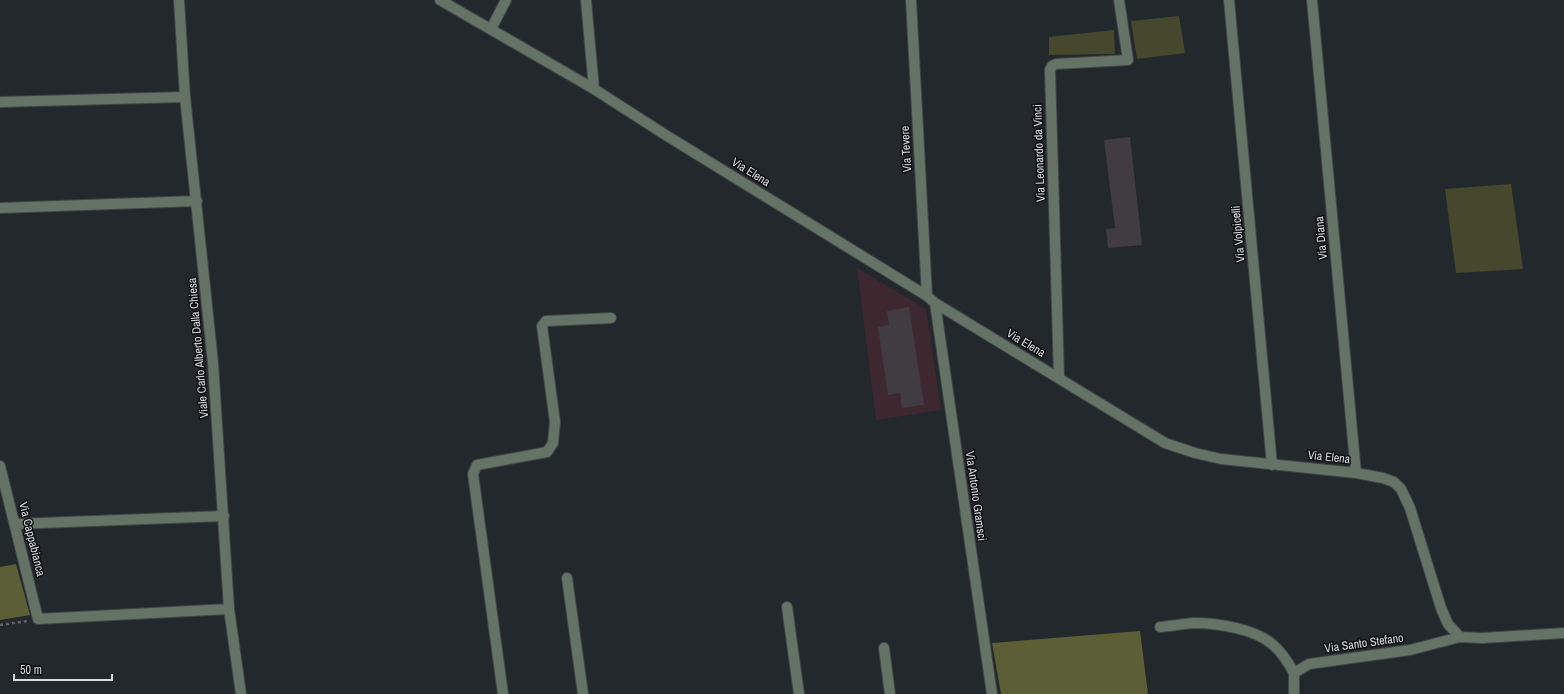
<svg xmlns="http://www.w3.org/2000/svg" width="1564" height="694" font-family="'Archivo Narrow',sans-serif">
<style>
.education{fill:#3c282e}
.green{fill:#46482e}
.forest{fill:#5c5f35}
.building{fill:#403c42}
.lines{fill:none;stroke-linecap:round;stroke-linejoin:round}
.minor-casing{stroke:#404549;stroke-width:12}
.path{stroke:#616569;stroke-width:2.5;stroke-dasharray:3 3;stroke-linecap:butt}
.minor{stroke:#647366;stroke-width:10}
.labels{text-anchor:middle;stroke-width:3;stroke-linejoin:round;paint-order:stroke}
.street-label{font-size:12px;fill:#dadde0;stroke:#0e1012}
</style>
<rect width="100%" height="100%" fill="#23282c"/>
<path class="education" d="M857,268L926,309L941,410L876,420Z"/>
<path class="green" d="M1179,16L1185,53L1137,59L1131,21Z
M1114,30L1115,54L1049,55V37Z
M1511,184L1523,269L1456,273L1445,189Z"/>
<path class="forest" d="M16,564L30,615L0,620V567Z
M1140,631L1148,694H1001L992,643Z"/>
<path class="building" d="M1130,137L1142,245L1108,248L1106,229L1115,228L1104,140Z
M909,307L924,405L902,408L900,393L888,395L878,327L889,325L887,311Z"/>
<g class="lines">
<defs>
<path id="minor" d="M179,0L185,97L213,363L229,609L241,694
M440,0L594,89L664,134L927,296L935,303L1165,443L1195,453L1221,459L1356,473L1383,478L1394,482L1401,489L1410,508L1441,608L1448,624L1460,637L1483,638L1564,633
M586,0L594,89
M911,0L927,296
M1229,0L1272,465
M1312,0L1356,473
M491,29L506,0
M0,102L185,97
M0,208L197,201
M935,303L992,694
M1059,377L1050,70L1052,66L1056,64L1128,60L1119,0
M0,466L38,619L229,609
M15,524L224,516
M567,578L583,694
M787,607L799,694
M1160,627C1171,626 1183,624 1194,623C1217,623 1255,629 1272,644C1282,652 1288,662 1294,673
M884,648L890,694
M503,694L473,474L477,465L547,452L553,443L555,422L542,326L546,321L611,318
M1294,694V673L1309,664L1410,650L1460,637"/>
</defs>
<use href="#minor" class="minor-casing"/>
<path class="path" d="M0,625L28,621"/>
<use href="#minor" class="minor"/>
</g>
<g class="labels">
<g class="street-label">
<text transform="translate(906 149) rotate(-93)" y="4">Via Tevere</text>
<text transform="translate(1039 153) rotate(-92)" y="4">Via Leonardo da Vinci</text>
<text transform="translate(751 172) rotate(32)" y="4">Via Elena</text>
<text transform="translate(1238 234) rotate(-95)" y="4">Via Volpicelli</text>
<text transform="translate(1321 238) rotate(-95)" y="4">Via Diana</text>
<text transform="translate(1026 343) rotate(31)" y="4">Via Elena</text>
<text transform="translate(198 348) rotate(-95)" y="4">Viale Carlo Alberto Dalla Chiesa</text>
<text transform="translate(1329 457) rotate(6)" y="4">Via Elena</text>
<text transform="translate(976 496) rotate(82)" y="4">Via Antonio Gramsci</text>
<text transform="translate(32 539) rotate(76)" y="4">Via Cappabianca</text>
<text transform="translate(1364 643) rotate(-8)" y="4">Via Santo Stefano</text>
</g>
</g>
<path d="M14 674v6h98v-6" fill="none" stroke="#dadde0" stroke-width="2"/>
<text x="20" y="674" font-size="12" fill="#dadde0" stroke="#0e1012" stroke-width="3" paint-order="stroke">50 m</text>
</svg>
